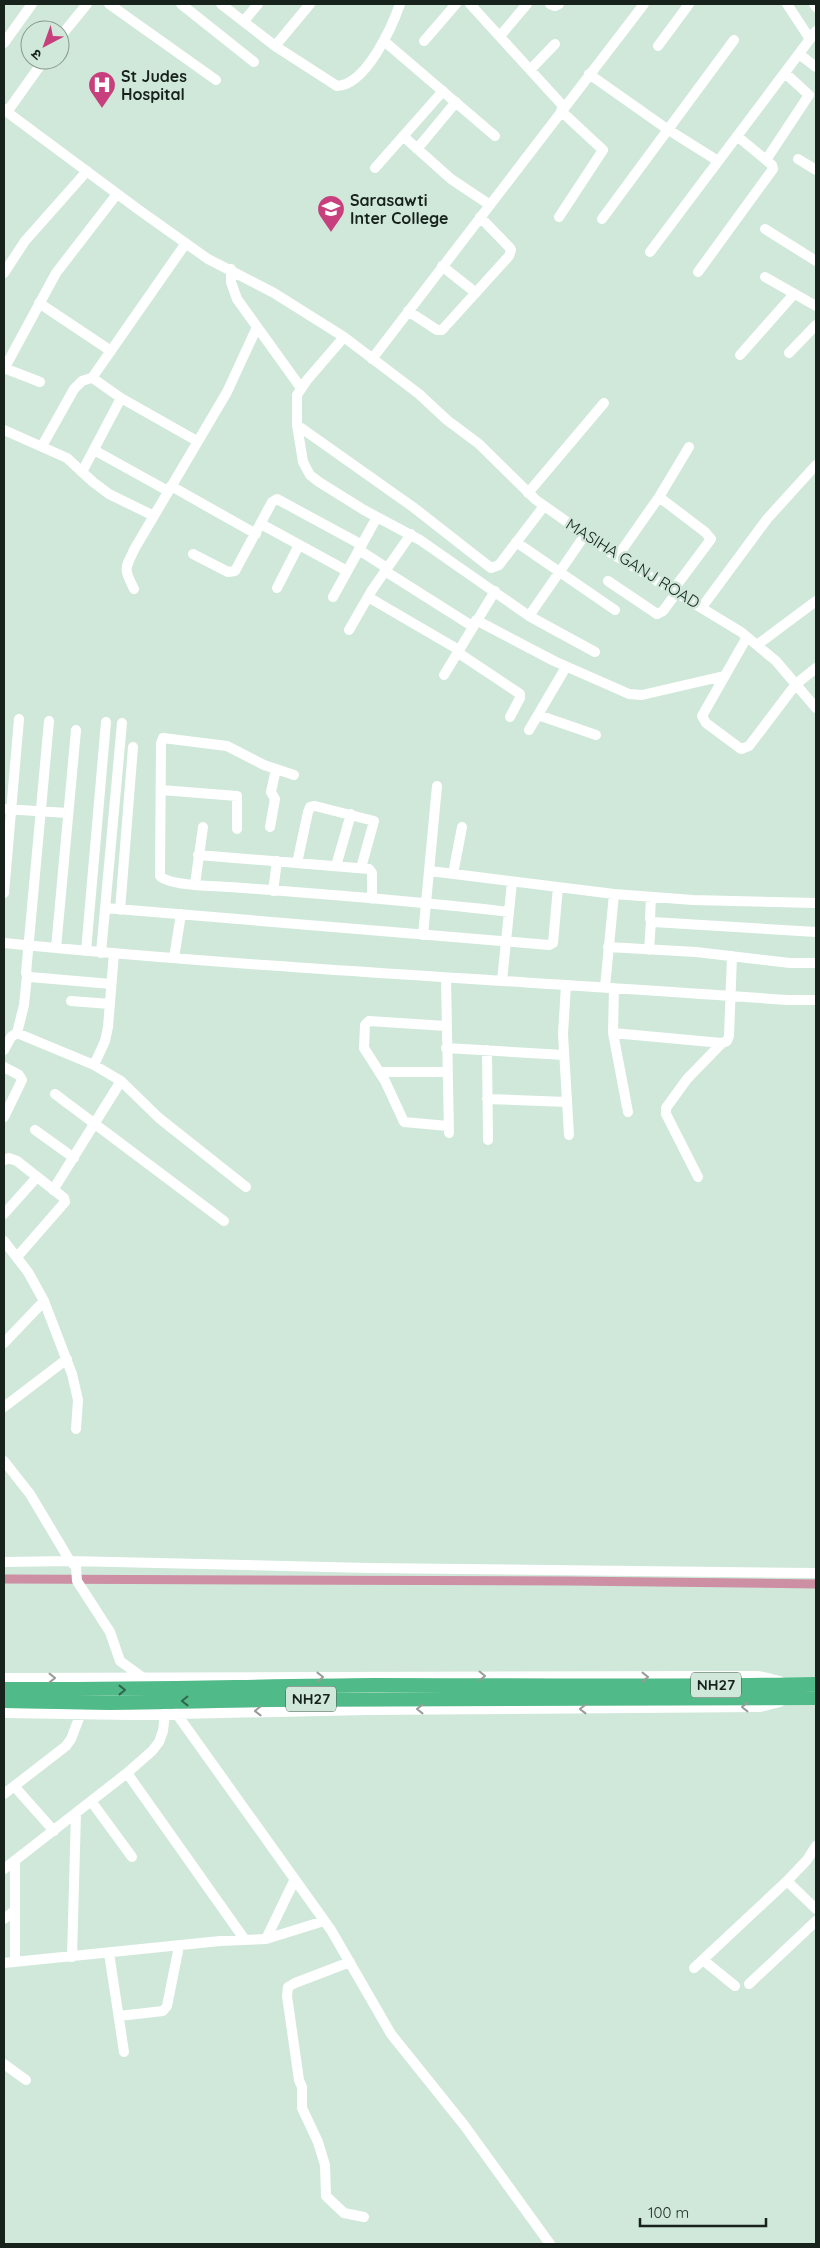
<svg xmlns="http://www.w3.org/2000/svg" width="820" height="2248" font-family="Quicksand,'Noto Sans Devanagari',sans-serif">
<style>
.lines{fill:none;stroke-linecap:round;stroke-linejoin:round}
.canal{stroke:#cc8fa4;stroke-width:9}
.minor{stroke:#fff;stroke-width:10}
.highway{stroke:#50ba88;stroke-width:14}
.oneway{stroke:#979c99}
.oneway2{stroke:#31664d}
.labels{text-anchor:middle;stroke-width:5;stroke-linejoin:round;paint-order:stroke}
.shield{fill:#cfe8d9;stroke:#4f5d55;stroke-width:1}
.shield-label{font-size:15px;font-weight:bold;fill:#18221c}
.poi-label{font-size:16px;font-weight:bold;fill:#18221c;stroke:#cfe8d9;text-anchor:start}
.street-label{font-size:16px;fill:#18221c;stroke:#cfe8d9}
</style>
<rect width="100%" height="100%" fill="#cfe8d9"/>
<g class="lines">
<path class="canal" d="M4,1579L569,1581L816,1584"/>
<path class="minor" d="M109,4L216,80
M181,4L254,62
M221,4L275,46L337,86C366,85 392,27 400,4
M470,4L564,107
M550,4L555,6L559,4
M787,4L810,39
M814,4L816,7
M244,21L258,4
M500,36L527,4
M60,37L87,4
M384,41L495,136
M424,41L456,4
M4,43L32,4
M275,46L310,4
M658,46L689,4
M799,54L816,67
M530,70L555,44
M589,74L667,129L718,161
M4,109L7,112L44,60
M7,112L139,210L208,259L274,293L344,337L419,394L447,420L479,444L536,500L611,553L741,632L776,661L816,708
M403,136L451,179L490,205
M417,149L456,102
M798,159L816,170
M766,160L809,95L785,73
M375,168L443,91
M559,217L603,150L561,111
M602,219L734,40
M765,229L816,261
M186,243L94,375V379L121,398L197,441
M650,252L816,31
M442,266L476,293
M231,269V282L237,299L301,388
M698,272L773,169L772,165L737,136
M4,273L25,241L87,171
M765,277L816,306
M39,303L111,351
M408,311L437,330H442L509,256L511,250L510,248L480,217
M344,337L307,380L297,395V425L303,462L310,475L319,482L364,510L420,540L529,616L595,652
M789,353L816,325
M740,355L794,294
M372,359L644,4
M4,368L40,382
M4,369L56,273L117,194
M297,425L413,507L491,568L499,565L544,506
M4,430L67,458L93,482L109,494L154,516
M42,446L74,389L82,381L94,377
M94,450L168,491
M82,472L121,398
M171,486L256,534
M528,493L604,403
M659,497L705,532L711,539L673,590
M261,524L347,571
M516,542L615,610
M359,550L387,568
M193,554L228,572L235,571L272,502L277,499L362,545
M617,557L659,497L689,447
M385,571L472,626
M608,581L657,614L663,611L677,592
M277,588L299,545
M134,589C123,567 125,569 135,548L227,392L257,327
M333,597L377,517
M368,597L459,650
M702,607L767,519L816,465
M529,616L585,535
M476,620L554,661L629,694L642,695L724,676
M349,630L372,590L411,534
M747,637L702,716L706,723L741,749L749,746L796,684L816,668
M757,645L816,601
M457,652L520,694V698L510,717
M444,675L495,591
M538,715L596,735
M49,721L26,973L30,977L111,984
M529,730L566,667
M294,775L264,765L227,746L163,738L161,743L160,876C169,886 215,886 230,887C323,894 416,901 509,912
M161,790L237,796V829
M4,809L68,813
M270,827L275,799L271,792L276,769
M198,855L369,869L372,873V899
M297,863L308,812L310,807L315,806L374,821L361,868
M336,866L351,814
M430,871L614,894L693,900L816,903
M453,874L462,827
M195,884L203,827
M273,891L277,861
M4,893L19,719
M651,897L650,919L653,922L816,932
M105,908L549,945L553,943L558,887
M120,910L133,747
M423,935L437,786
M4,943C265,969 527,981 788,1000H816
M608,947L696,952L790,963H816
M56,948L76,730
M649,950L651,921
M86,951L106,722
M101,953L122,723
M174,958L181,914
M446,978L449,1133
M502,981L512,882
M566,985L563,1034L569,1135
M605,987L614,894
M614,988L613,1033L628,1112
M71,1001L110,1004
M446,1026L369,1021L365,1025L364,1048L385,1081L404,1122L448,1126
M17,1033L24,1005L27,976
M613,1033L722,1043L727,1041L729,1036L732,956
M446,1048L564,1055
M4,1050L11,1037L17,1033L94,1065L121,1081L159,1118L246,1187
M487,1050L488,1140
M94,1065L105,1041L108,1027L114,953
M4,1067L19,1075L22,1080L4,1117
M379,1072H447
M55,1094L224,1221
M487,1099L567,1102
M35,1130L74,1158
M4,1160L9,1158L17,1161L64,1198L65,1202L17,1257
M698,1177L666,1114V1108L687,1079L722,1043
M53,1190L121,1081
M4,1214L37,1177
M4,1241L28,1272L44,1301L72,1374L78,1400L76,1429
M4,1343L44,1301
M4,1407L67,1359
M4,1461L30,1494L70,1561L76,1567L77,1581L110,1632L120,1661L142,1677
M4,1562L70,1561L369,1568L816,1573
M4,1678L729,1676H759L780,1681
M4,1713L129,1715L368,1710L760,1707L780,1702
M176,1713L331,1930L391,2034L464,2125L550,2244
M127,1773L245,1940
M14,1786L54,1831
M4,1794L66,1746L71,1739L81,1713
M91,1801L132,1857
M15,1861V1962
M4,1869L127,1773L152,1751L159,1742L163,1731L165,1713
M787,1881L816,1909
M4,1919L15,1910
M266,1939L294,1881
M109,1953L124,2052
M72,1957L76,1813
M703,1960L735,1986
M350,1962L295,1983L288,1987L287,1996L299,2080L302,2087V2108L318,2142L325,2165L326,2196L344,2213L364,2217
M4,1963L220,1941L266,1939L324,1921
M694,1968L787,1881L807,1860L816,1846
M749,1984L816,1921
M119,2016L163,2011L167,2006L179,1946
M4,2064L26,2080"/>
<path class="highway" d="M4,1689C128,1690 251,1686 375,1685C522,1685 669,1687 816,1684
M4,1701L110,1703L264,1700L816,1698"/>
</g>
<defs><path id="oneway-chevron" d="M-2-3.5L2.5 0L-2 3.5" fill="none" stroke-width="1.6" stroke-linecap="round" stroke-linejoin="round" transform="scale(1.25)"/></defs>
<g class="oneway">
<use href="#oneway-chevron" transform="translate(482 1676) rotate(1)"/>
<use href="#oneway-chevron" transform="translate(320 1677) rotate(-1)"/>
<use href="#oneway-chevron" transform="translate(645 1677)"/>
<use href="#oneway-chevron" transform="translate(52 1678)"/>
<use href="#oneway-chevron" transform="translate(745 1707) rotate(180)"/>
<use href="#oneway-chevron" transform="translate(420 1709) rotate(180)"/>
<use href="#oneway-chevron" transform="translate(583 1709) rotate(180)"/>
<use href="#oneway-chevron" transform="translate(258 1711) rotate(179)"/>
</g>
<g class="oneway2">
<use href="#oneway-chevron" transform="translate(122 1690)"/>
<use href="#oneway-chevron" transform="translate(185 1701) rotate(179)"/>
</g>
<defs>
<symbol id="hospital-pin" viewBox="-11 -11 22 30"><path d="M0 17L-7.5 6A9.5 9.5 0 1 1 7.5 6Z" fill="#c73f7c" stroke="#cfe8d9"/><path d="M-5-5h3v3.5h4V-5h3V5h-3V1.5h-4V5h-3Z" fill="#fff"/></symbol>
<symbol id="university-pin" viewBox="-11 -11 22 30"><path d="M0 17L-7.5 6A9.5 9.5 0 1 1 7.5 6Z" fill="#c73f7c" stroke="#cfe8d9"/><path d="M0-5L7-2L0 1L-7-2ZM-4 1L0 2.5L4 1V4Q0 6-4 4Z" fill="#fff"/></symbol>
</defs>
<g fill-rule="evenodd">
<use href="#hospital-pin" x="86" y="69" width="32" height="43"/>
<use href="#university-pin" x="315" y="193" width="32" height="43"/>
</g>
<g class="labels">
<g class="shield">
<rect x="691" y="1672.5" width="50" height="25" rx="4"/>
<rect x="286" y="1686.5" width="50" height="25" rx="4"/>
</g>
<g class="shield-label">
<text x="716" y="1690">NH27</text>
<text x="311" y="1704">NH27</text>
</g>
<g class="poi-label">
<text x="121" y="82">St Judes<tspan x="121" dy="18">Hospital</tspan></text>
<text x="350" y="206">Sarasawti<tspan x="350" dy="18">Inter College</tspan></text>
</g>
<g class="street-label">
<text transform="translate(633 563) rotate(32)" y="6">MASIHA GANJ ROAD</text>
</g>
</g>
<rect width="820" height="2248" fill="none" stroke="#18221c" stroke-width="10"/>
<g transform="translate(45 45) rotate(221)"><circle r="24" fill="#cfe8d9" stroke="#86998d"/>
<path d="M0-4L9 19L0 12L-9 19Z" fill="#c73f7c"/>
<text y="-8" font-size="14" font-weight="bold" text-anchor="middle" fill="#18221c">उ</text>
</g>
<path d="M640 2218v8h126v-8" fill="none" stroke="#18221c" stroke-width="2.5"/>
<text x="648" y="2218" font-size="15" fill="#18221c" stroke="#cfe8d9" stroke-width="4" paint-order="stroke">100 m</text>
</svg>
